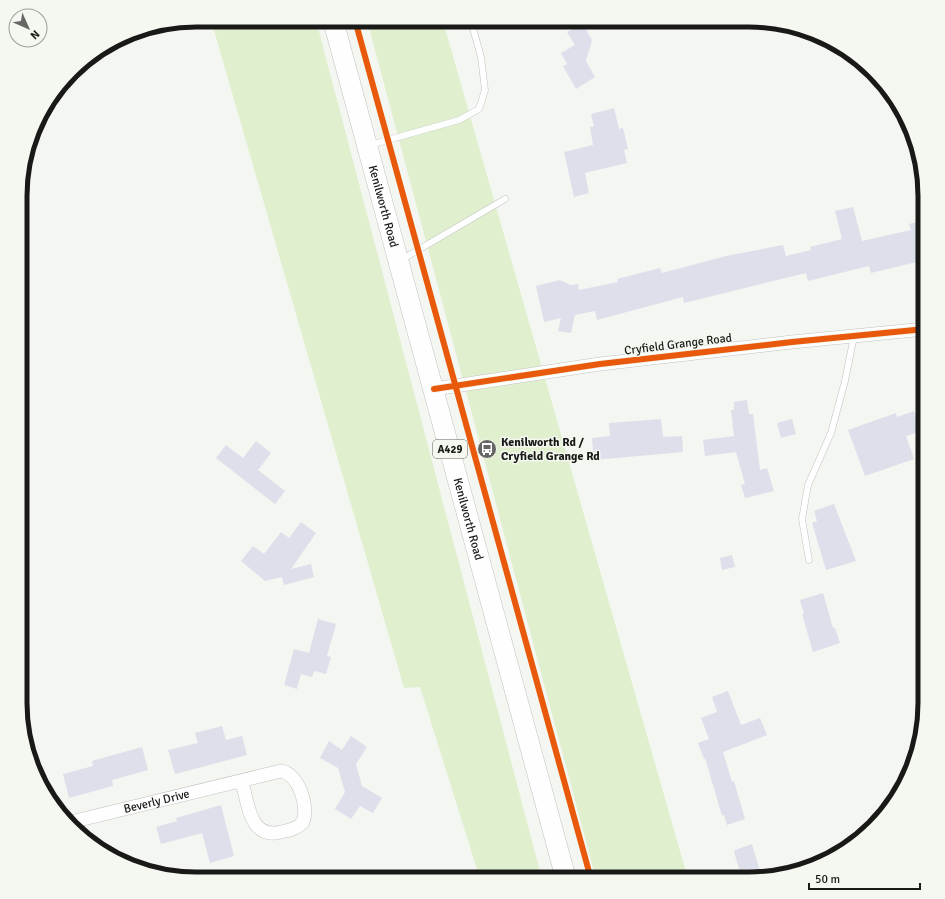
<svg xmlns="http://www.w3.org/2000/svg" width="945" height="899" font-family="Signika,sans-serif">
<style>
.green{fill:#e0f0ce}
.building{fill:#dddfea}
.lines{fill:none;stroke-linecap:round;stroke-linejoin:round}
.lane-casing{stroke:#c1c3c0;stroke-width:7}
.street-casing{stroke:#c1c3c0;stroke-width:14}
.primary-casing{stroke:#c1c3c0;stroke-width:21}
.lane{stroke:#fdfefd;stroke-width:6}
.street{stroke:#fdfefd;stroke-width:13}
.primary{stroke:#fdfefd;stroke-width:20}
.cycleway-casing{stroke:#f4f8f0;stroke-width:8}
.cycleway{stroke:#e8590c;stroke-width:6}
.labels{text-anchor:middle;stroke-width:3;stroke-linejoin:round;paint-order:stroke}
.shield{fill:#f4f8f0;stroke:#5b5d58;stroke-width:1}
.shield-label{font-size:11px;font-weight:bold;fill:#191a17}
.street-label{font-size:12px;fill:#191a17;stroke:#f4f8f0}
.poi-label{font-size:12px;font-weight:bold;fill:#191a17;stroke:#f4f8f0;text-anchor:start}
.rim{fill:none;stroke:#191a17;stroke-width:5}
</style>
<rect width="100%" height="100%" fill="#f4f6f2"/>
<path class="green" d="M211,20H316L542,879H480L420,687L404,688Z
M367,20L443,21L688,879H596Z"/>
<path class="building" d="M583,24L592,40L586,61L595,77L576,89L563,66L567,64L561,53L575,45L567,32Z
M614,108L619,129L623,128L628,149L624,150L627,163L585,173L589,193L574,197L564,152L593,145L590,127L594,126L591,114Z
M853,207L862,241L911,230L909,224L925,220V260L871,273L869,266L808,281L806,273L684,303L683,297L597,320L595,311L575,315L571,333L558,331L561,318L544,322L536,286L560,280L570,285L578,284L579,290L618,282L617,279L660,268L662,273L726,256L783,245L786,256L811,250L810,247L842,239L835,211Z
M747,400L749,414H753L760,470L767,468L774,491L745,498L741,485L745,484L736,452L705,456L703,440L734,436L731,410H734V402Z
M914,411L921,431L906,436L914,459L865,476L848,430L896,413L897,417Z
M661,419L663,437L682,436L683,452L594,460L592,438L610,436L609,423Z
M792,419L796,434L781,438L777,423Z
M256,441L271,453L258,470L285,491L275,504L216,458L226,445L243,458Z
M834,504L856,561L826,570L812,523L817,521L814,511Z
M301,522L316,533L291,569L311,564L314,577L284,585L282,577L265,581L241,561L253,546L264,554L281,532L289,538Z
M732,555L735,567L722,570L720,558Z
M823,593L833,628H835L840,643L813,652L802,614H804L800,600Z
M318,619L336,624L327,656L331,657L326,674L314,671L312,677L301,674L297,689L284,685L294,649L309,653Z
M728,691L741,725L760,718L767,735L723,752L732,782L734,781L745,819L727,825L724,815L722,816L705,758L704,759L698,743L709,739L701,718L717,712L712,697Z
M222,726L226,740L242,736L247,755L175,774L168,750L198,743L195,733Z
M351,736L367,747L356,764L362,786L382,798L373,813L360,806L351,819L335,809L345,792L338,768L320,758L329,741L342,750Z
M142,747L148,770L112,780L113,786L69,798L63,774L93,766L92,761Z
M221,805L234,856L210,863L202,833L161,844L156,827L177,821L176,818Z
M752,844L760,871L741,875L734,852L735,850Z"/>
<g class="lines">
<defs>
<path id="lane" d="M370,145L459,120L479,109L485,90L481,57L471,21
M401,260L505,199
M809,560L802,519L808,485L831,433L845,381L854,336"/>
<g id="street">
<path d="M434,389L600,364L792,342L925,329"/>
<path id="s1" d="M71,822L281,771C299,774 309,807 303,822C297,829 290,830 281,832C250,840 248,804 242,782"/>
</g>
<g id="primary">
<path id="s2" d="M333,20L566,879"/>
</g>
</defs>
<use href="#lane" class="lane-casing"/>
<use href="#street" class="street-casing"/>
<use href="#primary" class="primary-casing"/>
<use href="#lane" class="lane"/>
<use href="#street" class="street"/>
<use href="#primary" class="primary"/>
<defs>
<path id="cycleway" d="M355,20L591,879
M434,389L600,364L792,342L925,329"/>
</defs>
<use href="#cycleway" class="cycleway-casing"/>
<use href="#cycleway" class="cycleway"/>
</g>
<defs>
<symbol id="bus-disc" viewBox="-11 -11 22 22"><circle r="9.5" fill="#666764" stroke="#f4f8f0"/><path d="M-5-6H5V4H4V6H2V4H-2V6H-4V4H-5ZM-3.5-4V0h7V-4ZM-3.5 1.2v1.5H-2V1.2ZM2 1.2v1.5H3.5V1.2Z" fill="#fff"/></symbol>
</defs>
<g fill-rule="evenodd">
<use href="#bus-disc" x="476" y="438" width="22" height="22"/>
</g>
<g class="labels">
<rect class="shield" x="433" y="440" width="34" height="18" rx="3"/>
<g class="shield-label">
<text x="450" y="453">A429</text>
</g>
<g class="street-label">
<text dy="4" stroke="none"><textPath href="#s2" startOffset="193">Kenilworth Road</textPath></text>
<text transform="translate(678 344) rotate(-7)" y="4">Cryfield Grange Road</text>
<text dy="4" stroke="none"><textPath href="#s2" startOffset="517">Kenilworth Road</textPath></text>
<text dy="4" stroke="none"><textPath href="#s1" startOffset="88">Beverly Drive</textPath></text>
</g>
<g class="poi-label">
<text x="501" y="446">Kenilworth Rd /<tspan x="501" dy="14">Cryfield Grange Rd</tspan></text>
</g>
</g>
<path d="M0 0H945V899H0ZM196 27H749A169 169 0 0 1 918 196V703A169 169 0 0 1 749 872H196A169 169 0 0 1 27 703V196A169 169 0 0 1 196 27Z" fill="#f4f8f0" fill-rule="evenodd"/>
<path class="rim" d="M196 27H749A169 169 0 0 1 918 196V703A169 169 0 0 1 749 872H196A169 169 0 0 1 27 703V196A169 169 0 0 1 196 27Z"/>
<g transform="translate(28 28) rotate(135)"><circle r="19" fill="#f4f8f0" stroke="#9c9f99"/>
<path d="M0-3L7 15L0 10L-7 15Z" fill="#666764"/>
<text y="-6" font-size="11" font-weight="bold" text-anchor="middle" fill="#191a17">N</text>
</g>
<path d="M809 883v6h111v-6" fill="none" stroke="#191a17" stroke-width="2"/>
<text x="815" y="883" font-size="12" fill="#191a17" stroke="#f4f8f0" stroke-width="3" paint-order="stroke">50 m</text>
</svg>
